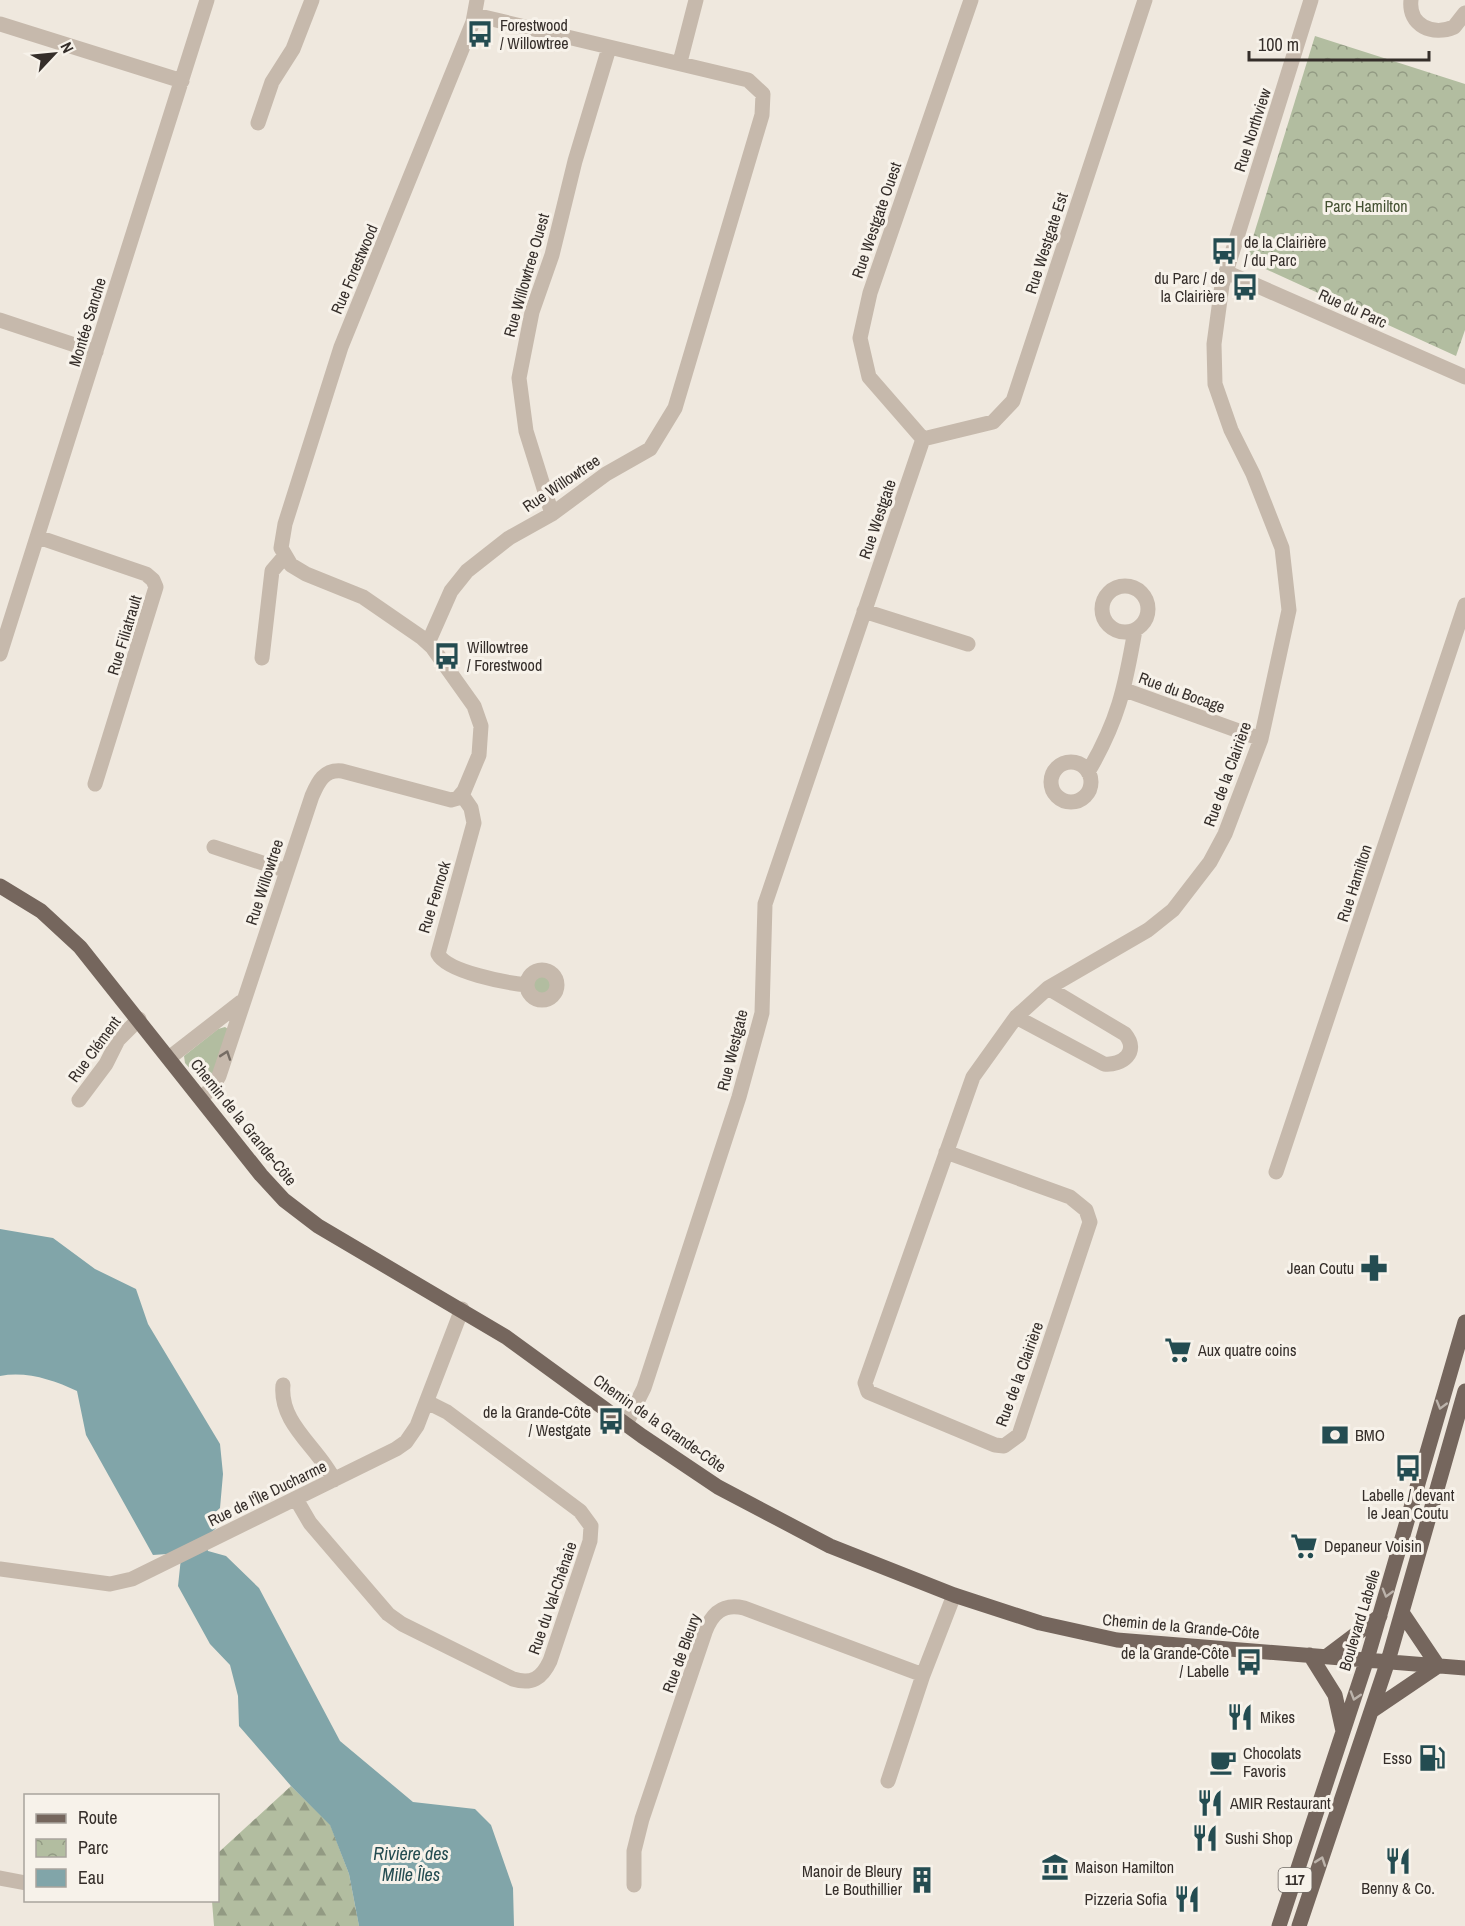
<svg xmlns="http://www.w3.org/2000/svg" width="1465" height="1926" font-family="'Archivo Narrow',sans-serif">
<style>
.green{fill:#b2bda0}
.forest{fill:url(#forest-firs)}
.park{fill:url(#park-crowns)}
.water{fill:#81a5a9}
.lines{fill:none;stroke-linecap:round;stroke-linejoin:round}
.minor{stroke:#c6b9ac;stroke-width:15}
.major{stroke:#75665d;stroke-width:15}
.oneway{stroke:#766d64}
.oneway2{stroke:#bcb3ab}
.labels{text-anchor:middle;stroke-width:6;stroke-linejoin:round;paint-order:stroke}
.shield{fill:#f7f2ea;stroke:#6f6964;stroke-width:1.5}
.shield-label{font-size:15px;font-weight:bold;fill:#352e2a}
.poi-label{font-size:16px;fill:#352e2a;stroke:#f7f2ea;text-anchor:start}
.street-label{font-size:16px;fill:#352e2a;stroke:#f7f2ea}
.park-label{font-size:16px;fill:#435031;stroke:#f7f2ea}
.water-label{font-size:18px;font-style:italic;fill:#244c51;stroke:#f7f2ea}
</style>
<defs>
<pattern id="forest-firs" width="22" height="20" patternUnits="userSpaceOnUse" patternTransform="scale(1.5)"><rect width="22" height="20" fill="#b2bda0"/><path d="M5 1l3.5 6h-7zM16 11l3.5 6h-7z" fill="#929a83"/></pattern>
<pattern id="park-crowns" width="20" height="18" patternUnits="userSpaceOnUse" patternTransform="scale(1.5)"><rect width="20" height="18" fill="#b2bda0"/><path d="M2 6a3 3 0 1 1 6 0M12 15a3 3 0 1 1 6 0" fill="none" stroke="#929a83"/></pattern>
</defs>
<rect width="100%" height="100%" fill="#efe8de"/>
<path class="green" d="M532 984a10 10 0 1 1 20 0a10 10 0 1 1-20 0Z
M225,1027L228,1029L215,1073L207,1080H200L185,1063L184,1056L218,1029Z"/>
<path class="forest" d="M291,1786L330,1824L349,1874L359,1926H214L212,1901L218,1900L219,1852Z"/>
<path class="park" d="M1315,36L1465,84V330L1456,356L1246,260Z"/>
<path class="water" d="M0,1229L53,1238L95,1269L136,1289L148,1324L220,1444L223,1474L220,1508L212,1515L216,1528L204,1540L208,1551L226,1556L259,1588L340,1741L413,1802L475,1809L491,1825L513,1888L514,1926H359L349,1874L330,1825L291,1786L239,1726L238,1696L230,1665L210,1644L178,1586L181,1558L167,1554L153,1555L86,1435L77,1391C53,1380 27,1371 0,1376Z"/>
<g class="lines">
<path class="minor" d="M1411,0C1408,26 1433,36 1454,27L1465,13
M0,24L182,81
M680,62L696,0
M258,123L272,82L293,49L312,0
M1226,272L1465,377
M0,320L96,352
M923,439L993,422L1013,401L1145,0
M923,439L869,377L860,338L870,293L971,0
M552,514L526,431L519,378L532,312L552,255L575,161L609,48
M38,537L146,574L153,580L156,587L95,784
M1102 609a23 23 0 1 1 46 0a23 23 0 1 1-46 0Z
M864,611L968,644
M428,643L451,591L467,571L509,538L552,514L606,474L650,449L675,408L762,115L763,94L748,80L475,15
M0,654L207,0
M262,658L272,571L284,557
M1125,690L1261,739
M1051 782a20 20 0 1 1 40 0a20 20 0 1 1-40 0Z
M1088,772C1118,721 1125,688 1135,630
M462,795L471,808L474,823L438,954C447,972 507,983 527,985
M214,847L287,871
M527 985a15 15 0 1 1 30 0a15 15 0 1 1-30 0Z
M1016,1017L1104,1064C1122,1066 1140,1052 1125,1034L1048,988
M169,1058L241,1002
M201,1098L211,1089L219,1076L312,796C318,782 324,769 342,771L451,800L458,798L464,791L479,755L481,726L474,706L432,647L421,637L363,597L306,574L291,565L281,548L285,524L341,347L473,22L477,0
M79,1100L106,1064L118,1040L139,1019
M946,1152L1070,1197L1086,1210L1090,1222L1019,1435L1004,1446L995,1445L868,1392L865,1383L973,1077L1016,1017L1048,988L1148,930L1173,910L1210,862L1225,834L1261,739L1289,610L1282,548L1253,474L1231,430L1215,384L1214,344L1222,285L1311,0
M1276,1172L1465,605
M283,1385C279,1424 319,1448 334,1480
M626,1424L644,1388L739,1097L762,1013L765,904L923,439
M296,1499L310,1523L388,1614L402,1624L513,1679C532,1685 542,1678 550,1661L590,1541L591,1526L580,1511L447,1412L427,1402
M0,1569L110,1584L132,1579L396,1449L406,1442L417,1426L462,1309
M888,1781L923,1675L954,1595
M0,1878L26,1883
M634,1885V1851L642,1819L705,1632C712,1613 723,1603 744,1608L923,1675"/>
<path class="major" d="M0,886L41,911L80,947L261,1175L284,1200L318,1226L506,1337L642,1436L718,1487L830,1546L954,1595L1040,1623L1117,1640L1465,1668
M1403,1614L1438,1666
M1310,1655L1335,1695L1343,1731
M1327,1656L1380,1616
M1373,1710L1438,1666
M1279,1926L1367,1659L1465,1322
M1299,1926L1388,1661L1465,1391"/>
</g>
<defs><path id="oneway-chevron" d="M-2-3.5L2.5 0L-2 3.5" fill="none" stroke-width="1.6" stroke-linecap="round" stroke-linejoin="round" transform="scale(1.5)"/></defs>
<use class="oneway" href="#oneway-chevron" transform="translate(226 1055) rotate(-71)"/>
<g class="oneway2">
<use href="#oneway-chevron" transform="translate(1441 1405) rotate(106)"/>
<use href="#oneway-chevron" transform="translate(1387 1593) rotate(106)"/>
<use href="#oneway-chevron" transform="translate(1355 1696) rotate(107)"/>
<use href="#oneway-chevron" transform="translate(1321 1861) rotate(-71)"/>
</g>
<defs>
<symbol id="bus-bare" viewBox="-9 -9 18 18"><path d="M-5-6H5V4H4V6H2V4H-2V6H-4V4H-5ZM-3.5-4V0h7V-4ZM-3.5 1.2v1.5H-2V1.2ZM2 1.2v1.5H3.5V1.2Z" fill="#244c51" stroke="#f7f2ea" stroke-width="2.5" paint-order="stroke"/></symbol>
<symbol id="pharmacy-bare" viewBox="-9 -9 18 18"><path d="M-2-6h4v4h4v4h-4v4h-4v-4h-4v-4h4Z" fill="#244c51" stroke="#f7f2ea" stroke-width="2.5" paint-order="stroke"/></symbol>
<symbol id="supermarket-bare" viewBox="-9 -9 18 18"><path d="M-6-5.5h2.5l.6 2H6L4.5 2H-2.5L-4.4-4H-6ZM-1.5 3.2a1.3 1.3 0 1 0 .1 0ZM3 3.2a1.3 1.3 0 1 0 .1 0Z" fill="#244c51" stroke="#f7f2ea" stroke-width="2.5" paint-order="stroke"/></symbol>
<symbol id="bank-bare" viewBox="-9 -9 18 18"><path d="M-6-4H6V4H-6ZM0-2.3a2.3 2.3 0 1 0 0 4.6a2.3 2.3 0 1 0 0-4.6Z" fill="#244c51" stroke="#f7f2ea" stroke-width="2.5" paint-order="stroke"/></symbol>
<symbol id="restaurant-bare" viewBox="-9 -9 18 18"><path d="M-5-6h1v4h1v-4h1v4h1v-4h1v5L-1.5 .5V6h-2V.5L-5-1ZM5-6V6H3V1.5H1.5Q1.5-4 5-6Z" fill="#244c51" stroke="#f7f2ea" stroke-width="2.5" paint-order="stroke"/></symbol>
<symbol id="fuel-bare" viewBox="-9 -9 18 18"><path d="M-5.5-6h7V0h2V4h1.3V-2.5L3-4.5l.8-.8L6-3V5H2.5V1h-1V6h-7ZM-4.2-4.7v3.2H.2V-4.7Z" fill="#244c51" stroke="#f7f2ea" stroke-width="2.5" paint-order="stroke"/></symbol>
<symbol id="cafe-bare" viewBox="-9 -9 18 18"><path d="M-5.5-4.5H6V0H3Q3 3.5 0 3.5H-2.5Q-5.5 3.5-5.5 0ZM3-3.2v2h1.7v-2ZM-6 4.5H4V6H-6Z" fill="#244c51" stroke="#f7f2ea" stroke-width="2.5" paint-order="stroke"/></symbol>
<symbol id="museum-bare" viewBox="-9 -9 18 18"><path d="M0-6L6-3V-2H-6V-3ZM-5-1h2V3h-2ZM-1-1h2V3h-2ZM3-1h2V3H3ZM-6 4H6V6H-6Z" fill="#244c51" stroke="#f7f2ea" stroke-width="2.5" paint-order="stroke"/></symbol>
<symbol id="building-bare" viewBox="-9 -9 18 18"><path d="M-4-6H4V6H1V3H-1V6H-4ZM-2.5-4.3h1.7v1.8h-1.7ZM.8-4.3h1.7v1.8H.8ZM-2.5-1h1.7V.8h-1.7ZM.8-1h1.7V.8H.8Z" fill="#244c51" stroke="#f7f2ea" stroke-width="2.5" paint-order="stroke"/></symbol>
</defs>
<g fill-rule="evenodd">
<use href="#bus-bare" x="461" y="15" width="38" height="38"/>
<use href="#bus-bare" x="1205" y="232" width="38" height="38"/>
<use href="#bus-bare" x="1226" y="268" width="38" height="38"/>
<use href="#bus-bare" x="428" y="637" width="38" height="38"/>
<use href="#pharmacy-bare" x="1355" y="1249" width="38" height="38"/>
<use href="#supermarket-bare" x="1159" y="1331" width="38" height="38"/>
<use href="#bus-bare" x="592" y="1402" width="38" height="38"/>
<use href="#bank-bare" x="1316" y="1416" width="38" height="38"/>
<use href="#bus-bare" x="1389" y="1449" width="38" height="38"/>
<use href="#supermarket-bare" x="1285" y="1527" width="38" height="38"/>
<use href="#bus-bare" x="1230" y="1643" width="38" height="38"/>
<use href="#restaurant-bare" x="1221" y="1698" width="38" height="38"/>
<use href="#fuel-bare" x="1413" y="1739" width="38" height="38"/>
<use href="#cafe-bare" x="1204" y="1743" width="38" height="38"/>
<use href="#restaurant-bare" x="1191" y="1784" width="38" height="38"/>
<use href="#restaurant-bare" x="1186" y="1819" width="38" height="38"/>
<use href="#restaurant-bare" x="1379" y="1842" width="38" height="38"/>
<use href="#museum-bare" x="1036" y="1848" width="38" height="38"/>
<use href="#building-bare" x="903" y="1861" width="38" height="38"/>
<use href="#restaurant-bare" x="1168" y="1880" width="38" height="38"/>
</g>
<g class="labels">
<rect class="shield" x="1278.5" y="1868" width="33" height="24" rx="4.5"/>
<g class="shield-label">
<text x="1295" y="1885">117</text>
</g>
<g class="poi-label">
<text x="500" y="31">Forestwood<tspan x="500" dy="18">/ Willowtree</tspan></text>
<text x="1244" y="248">de la Clairière<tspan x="1244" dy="18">/ du Parc</tspan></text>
<text x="1225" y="284" text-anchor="end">du Parc / de<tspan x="1225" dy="18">la Clairière</tspan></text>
<text x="467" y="653">Willowtree<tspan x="467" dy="18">/ Forestwood</tspan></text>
<text x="1354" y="1274" text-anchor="end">Jean Coutu</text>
<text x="1198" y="1356">Aux quatre coins</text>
<text x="591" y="1418" text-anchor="end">de la Grande-Côte<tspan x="591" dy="18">/ Westgate</tspan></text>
<text x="1355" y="1441">BMO</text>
<text x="1408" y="1501" text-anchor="middle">Labelle / devant<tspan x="1408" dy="18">le Jean Coutu</tspan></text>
<text x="1324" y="1552">Depaneur Voisin</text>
<text x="1229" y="1659" text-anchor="end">de la Grande-Côte<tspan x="1229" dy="18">/ Labelle</tspan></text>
<text x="1260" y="1723">Mikes</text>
<text x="1243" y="1759">Chocolats<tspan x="1243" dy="18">Favoris</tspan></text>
<text x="1412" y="1764" text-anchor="end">Esso</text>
<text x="1230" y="1809">AMIR Restaurant</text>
<text x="1225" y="1844">Sushi Shop</text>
<text x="1075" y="1873">Maison Hamilton</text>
<text x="902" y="1877" text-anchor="end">Manoir de Bleury<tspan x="902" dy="18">Le Bouthillier</tspan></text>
<text x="1398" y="1894" text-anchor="middle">Benny &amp; Co.</text>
<text x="1167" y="1905" text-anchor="end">Pizzeria Sofia</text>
</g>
<g class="street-label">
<text transform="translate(1252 130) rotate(-72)" y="6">Rue Northview</text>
<text transform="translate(876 220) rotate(-71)" y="6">Rue Westgate Ouest</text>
<text transform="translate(1046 243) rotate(-72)" y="6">Rue Westgate Est</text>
<text transform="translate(354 269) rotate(-67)" y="6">Rue Forestwood</text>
<text transform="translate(526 275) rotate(-74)" y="6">Rue Willowtree Ouest</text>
<text transform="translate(1353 308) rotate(24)" y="6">Rue du Parc</text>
<text transform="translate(87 322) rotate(-73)" y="6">Montée Sanche</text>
<text transform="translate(561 483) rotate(-34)" y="6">Rue Willowtree</text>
<text transform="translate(877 519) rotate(-71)" y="6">Rue Westgate</text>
<text transform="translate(124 635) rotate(-73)" y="6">Rue Filiatrault</text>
<text transform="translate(1182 692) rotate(20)" y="6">Rue du Bocage</text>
<text transform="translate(1227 774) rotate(-70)" y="6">Rue de la Clairière</text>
<text transform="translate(264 882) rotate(-72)" y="6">Rue Willowtree</text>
<text transform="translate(1354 883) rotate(-72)" y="6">Rue Hamilton</text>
<text transform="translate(434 897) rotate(-73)" y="6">Rue Fenrock</text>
<text transform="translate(94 1049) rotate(-54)" y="6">Rue Clément</text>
<text transform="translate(732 1050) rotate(-76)" y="6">Rue Westgate</text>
<text transform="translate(244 1122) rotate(51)" y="6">Chemin de la Grande-Côte</text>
<text transform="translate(1019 1374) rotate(-70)" y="6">Rue de la Clairière</text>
<text transform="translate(660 1423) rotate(35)" y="6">Chemin de la Grande-Côte</text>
<text transform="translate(267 1493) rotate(-26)" y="6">Rue de l'Île Ducharme</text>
<text transform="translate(552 1598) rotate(-71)" y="6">Rue du Val-Chênaie</text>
<text transform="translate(1359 1620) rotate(-73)" y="6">Boulevard Labelle</text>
<text transform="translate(1181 1626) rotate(5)" y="6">Chemin de la Grande-Côte</text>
<text transform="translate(681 1653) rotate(-70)" y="6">Rue de Bleury</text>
</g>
<g class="park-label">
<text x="1366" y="212">Parc Hamilton</text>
</g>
<g class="water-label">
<text x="411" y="1860">Rivière des<tspan x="411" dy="21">Mille Îles</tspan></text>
</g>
</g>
<rect x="24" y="1794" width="195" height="108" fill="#f7f2ea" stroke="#a9a49d" stroke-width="1.5"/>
<rect x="36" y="1814" width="30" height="9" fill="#75665d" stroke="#a9a49d" stroke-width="1.5"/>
<text x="78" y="1824" font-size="18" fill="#352e2a">Route</text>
<rect x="36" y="1839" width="30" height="18" fill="url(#park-crowns)" stroke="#a9a49d" stroke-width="1.5"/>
<text x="78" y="1854" font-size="18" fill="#352e2a">Parc</text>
<rect x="36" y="1869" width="30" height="18" fill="#81a5a9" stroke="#a9a49d" stroke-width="1.5"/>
<text x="78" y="1884" font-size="18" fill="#352e2a">Eau</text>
<g transform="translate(54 54) rotate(64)" stroke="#f7f2ea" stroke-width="4.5" paint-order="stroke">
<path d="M0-4.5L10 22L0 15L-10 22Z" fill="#352e2a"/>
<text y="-9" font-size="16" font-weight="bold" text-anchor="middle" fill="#352e2a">N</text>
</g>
<path d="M1249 51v9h180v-9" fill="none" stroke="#352e2a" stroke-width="3"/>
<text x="1258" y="51" font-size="18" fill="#352e2a" stroke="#f7f2ea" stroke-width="4.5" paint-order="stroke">100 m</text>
</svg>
